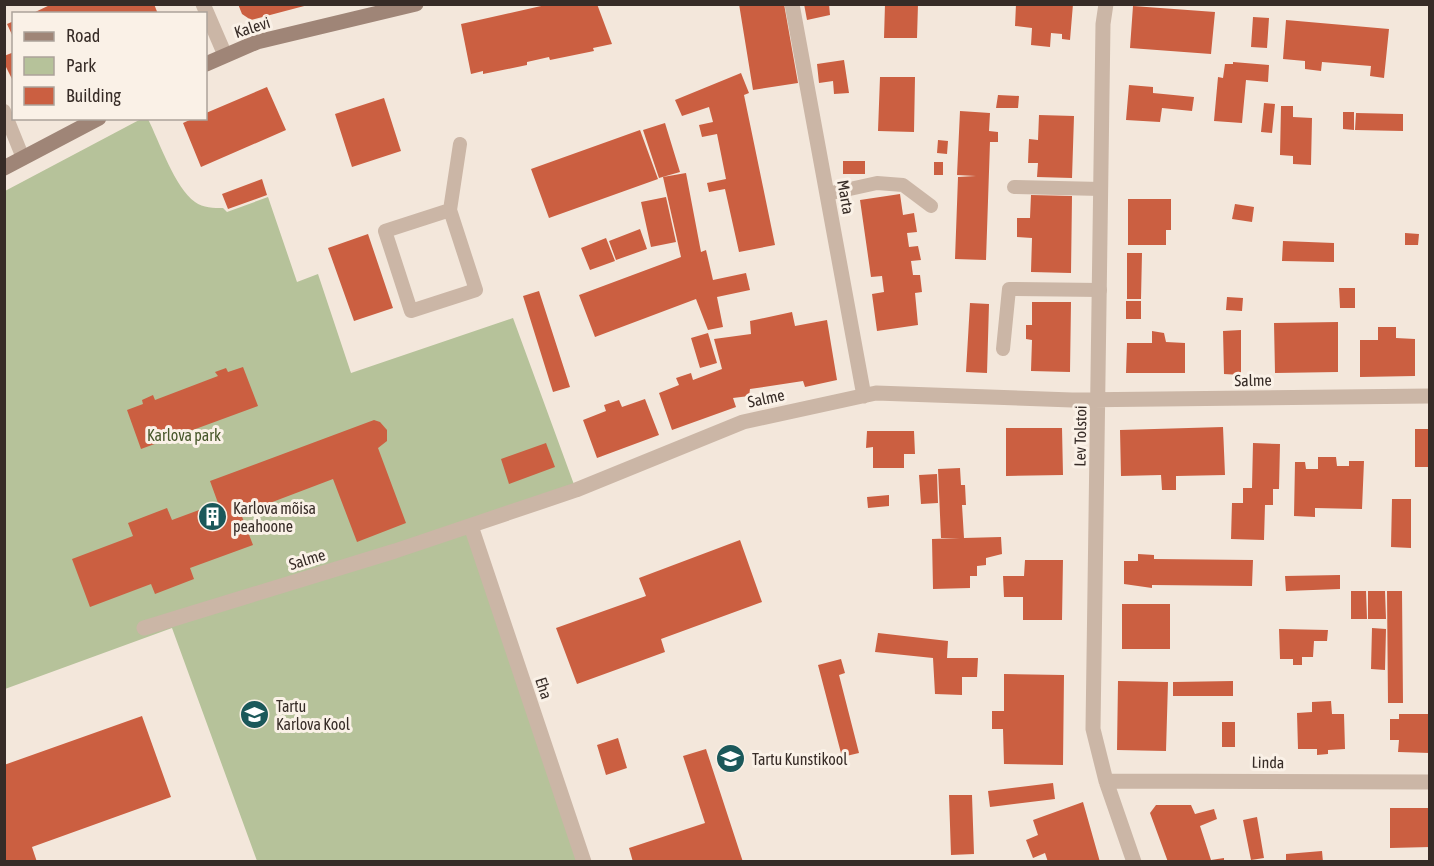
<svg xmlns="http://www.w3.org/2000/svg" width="1434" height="866" font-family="'Asap Condensed',sans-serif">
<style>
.green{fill:#b6c29a}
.building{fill:#cb5f41}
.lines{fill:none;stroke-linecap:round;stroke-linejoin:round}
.lane{stroke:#cbb6a6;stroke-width:14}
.street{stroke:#cbb6a6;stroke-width:15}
.secondary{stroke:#9f8577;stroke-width:15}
.labels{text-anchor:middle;stroke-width:6;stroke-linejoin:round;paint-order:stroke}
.street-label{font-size:16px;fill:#372c27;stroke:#faf1e7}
.park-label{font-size:16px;fill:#47572a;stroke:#faf1e7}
.poi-label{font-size:16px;fill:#372c27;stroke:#faf1e7;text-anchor:start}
</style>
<rect width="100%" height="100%" fill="#f3e7db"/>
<path class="green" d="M141,119H148C159,141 175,188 195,202C203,208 214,208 223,208L227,212L268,197L297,282L318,274L351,373L513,318L576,490L472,526L584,861H257L172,628L5,689V191Z"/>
<path class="building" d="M52,4H154L158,14H31Z
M238,4H308V5L251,20L242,14Z
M550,4H597L612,44L593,48L594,51L550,60L549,57L527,62V65L483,74V71L471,74L461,24Z
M739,4H784L798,83L753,90Z
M804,4H829L830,15L807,20Z
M885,4H918L917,38H884Z
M1016,4H1073L1070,40L1062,39V34L1051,33L1050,47L1031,45L1032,28L1015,26Z
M1133,6L1215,12L1211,54L1130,48Z
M1253,17L1269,18L1267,48L1251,47Z
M1286,20L1389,29L1384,78L1370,76L1371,66L1322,62L1321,71L1305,69V61L1283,59Z
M14,21V39L7,24Z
M14,52V83L4,63V56Z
M844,60L849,93L834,94L833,81L819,83L817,64Z
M1233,62L1269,65L1268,82L1246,80L1242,123L1214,121L1218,77L1223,78L1225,64H1233Z
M741,73L749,93L744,95L775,245L739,252L725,189L709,192L707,183L726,179L717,134L702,137L699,125L713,122L709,107L682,116L675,100Z
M880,77H915L914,132L878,131Z
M1129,85L1153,87V93L1194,97L1192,111L1162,108L1160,122L1126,120Z
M267,87L286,130L201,167L183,123L194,118H206V113Z
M998,95L1019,96L1018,108H996Z
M384,98L401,151L352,167L335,114Z
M1264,103L1275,104L1272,133L1261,132Z
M1281,106H1293V117L1312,118L1311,165L1293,164V156L1280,155Z
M960,111L990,113L989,131L998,132V142H990L986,260L955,259L958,177L976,176L957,175Z
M1343,112H1354V130L1343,129Z
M1356,113L1403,114V131L1355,130Z
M1039,115L1074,116L1072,178L1037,177L1038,163H1028L1029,139L1038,140Z
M665,123L680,172L659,178L643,130Z
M640,130L658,179L549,218L531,169Z
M938,140L948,141L947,154L937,153Z
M843,161H865V174H843Z
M934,162H943V175H934Z
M686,173L701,252L706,250L713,280L746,273L750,290L717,297L723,327L708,330L696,299L595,337L579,295L681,257L663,177Z
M262,179L267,195L228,209L222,194Z
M900,194L903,215L914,213L917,232L907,233L909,247L918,246L921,260L911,261L913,275H920L922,292L915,293L918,325L877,331L872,294L884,292L882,276L871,277L860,200Z
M1031,195L1072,196L1071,273L1031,272L1032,238L1017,237V218H1030Z
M666,197L676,242L651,247L641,202Z
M1128,199H1171V230H1166V245H1128Z
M1235,204L1254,207L1252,222L1232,219Z
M640,229L647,249L616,260L609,241Z
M1405,233L1419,234L1418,245H1405Z
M368,234L393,308L354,321L328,248Z
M606,238L615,261L590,270L581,248Z
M1283,241L1334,243V262L1282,261Z
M1127,253H1142L1141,299H1127Z
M1339,288H1355V308H1340Z
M539,291L570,387L553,392L523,296Z
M1227,297L1243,298L1242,311L1226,310Z
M1126,301H1141V319H1126Z
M1032,302H1071L1070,372L1031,371L1032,340L1026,339V325H1032Z
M970,303L989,304L987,373L966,372Z
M792,312L795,326L827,320L837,380L805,387L803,381L750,389L749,396L733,398L736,407L672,430L659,393L679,385L676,378L691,373L693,380L722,369L714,339L751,334L750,321Z
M1338,322V372L1275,373L1274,323Z
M1378,327H1396V338L1415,339V376L1360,377V340H1378Z
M1241,330V375L1224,374L1223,331Z
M1152,331L1164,333L1166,342L1185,343V373H1126L1127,343H1152Z
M708,333L717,363L700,368L691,338Z
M243,367L258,406L141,449L127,410L143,404L142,400L153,395L155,400L218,376L215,372L226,368L228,372Z
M645,399L659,435L597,458L583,420L606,411L604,405L619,400L622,407Z
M374,420L380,422L387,430V441L378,448L406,523L357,542L333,479L241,514L253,545L190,568L194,579L155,594L151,584L90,607L72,559L133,536L128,523L167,508L172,520L218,503L210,481Z
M1223,427L1225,475L1176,476V490H1162L1161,475L1121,476L1120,430Z
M1006,428H1062L1063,475L1006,476Z
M1415,429H1430V467H1415Z
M867,431H914L915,454H904V468H873V447L866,448Z
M546,443L555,467L509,484L501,459Z
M1253,443L1280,444L1279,489H1273V505H1265L1264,540L1231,539L1232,503H1243V488H1252Z
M1318,457H1336L1337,466H1349V461H1364L1362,509L1315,508V517L1294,516L1295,462H1305L1306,469H1318Z
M960,468L961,485H965L966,505H962L964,538L1001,537L1002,554L986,558V565L977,566V576H970V588L933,589L932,539L960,538H941L938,469Z
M937,474L938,503L921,504L919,475Z
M889,495V506L868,508L867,497Z
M1392,499H1411V548L1391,547Z
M740,540L762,602L661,639L665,652L577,684L556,628L646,596L639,578Z
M1138,554L1154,555V559L1253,560L1252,586L1152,585V588L1124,584V561H1138Z
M1025,560H1063L1062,620H1023V597H1004L1003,576H1024Z
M1340,575V589L1286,591L1285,576Z
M1351,591H1366L1367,619H1351Z
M1368,591H1385L1386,619H1368Z
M1387,591H1402L1403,703H1388Z
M1122,604H1170V649H1122Z
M1372,628L1386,629L1385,670L1371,669Z
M1279,629L1328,630L1327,641H1314L1313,657H1302V665H1293V659H1280Z
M878,633L948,641L947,658H978L977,677H962V695L935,694L933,658L875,652Z
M841,659L845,673L839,675L859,753L842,757L818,665Z
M1004,674L1064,675L1063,765L1004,764L1003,729H992V711H1004Z
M1118,681L1168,682L1166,751L1117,750Z
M1233,681V696H1173V682Z
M1331,701L1332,714H1344L1345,749L1328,750V754L1317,755V749H1298L1297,713L1312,712V702Z
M1399,714H1430V753L1398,752L1399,740H1390V719H1399Z
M142,716L171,797L32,847L37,862H4V765Z
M1222,722H1235V747H1222Z
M618,738L627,768L606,775L597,745Z
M706,749L743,862H633L629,848L705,823L683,756Z
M1053,783L1055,799L990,807L988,791Z
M949,795H972L974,854L951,855Z
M1083,802L1100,862H1048L1045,853L1033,858L1026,840L1038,835L1033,820Z
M1156,805H1191L1195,814L1214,809L1217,819L1200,826L1211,860L1224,858V862H1168L1150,813Z
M1390,808H1430V847L1390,848Z
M1257,817L1264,858L1251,860L1243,820Z
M1322,851L1323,862H1286V854Z"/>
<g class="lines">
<path class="lane" d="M4,111L23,158
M1014,187L1101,189
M827,194L877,183L903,185L931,206
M450,210L385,231L411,311L476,290L450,210L460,144
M1003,349L1009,289L1100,290"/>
<path class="street" d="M203,4L225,55
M792,4L864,396
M1106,4L1103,24L1093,729L1106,781L1134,862
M471,526L584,862
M144,628L395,551L576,490L743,422L876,393L1072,400L1430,396
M1106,781L1430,782"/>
<path class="secondary" d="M206,64L257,42L416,4
M4,168L99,118"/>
</g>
<defs>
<symbol id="building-disc" viewBox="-11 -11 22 22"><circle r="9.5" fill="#1b585a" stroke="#faf1e7"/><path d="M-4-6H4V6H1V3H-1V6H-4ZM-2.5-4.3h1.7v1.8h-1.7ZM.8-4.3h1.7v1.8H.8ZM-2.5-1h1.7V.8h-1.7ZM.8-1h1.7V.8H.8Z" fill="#fff"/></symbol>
<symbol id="school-disc" viewBox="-11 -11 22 22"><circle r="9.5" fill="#1b585a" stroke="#faf1e7"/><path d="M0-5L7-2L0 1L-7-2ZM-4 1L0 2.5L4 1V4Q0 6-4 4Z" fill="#fff"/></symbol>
</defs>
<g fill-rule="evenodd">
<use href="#building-disc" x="196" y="500" width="33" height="33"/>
<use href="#school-disc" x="238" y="698" width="33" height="33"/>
<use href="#school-disc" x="714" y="742" width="33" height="33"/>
</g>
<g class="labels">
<g class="street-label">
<text transform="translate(252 27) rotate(-18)" y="6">Kalevi</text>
<text transform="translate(846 197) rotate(80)" y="6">Marta</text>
<text transform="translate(1253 380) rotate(-1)" y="6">Salme</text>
<text transform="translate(766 398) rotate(-12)" y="6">Salme</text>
<text transform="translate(1080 436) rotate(-89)" y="6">Lev Tolstoi</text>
<text transform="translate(307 559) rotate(-17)" y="6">Salme</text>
<text transform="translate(544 688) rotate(72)" y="6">Eha</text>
<text transform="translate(1268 762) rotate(1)" y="6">Linda</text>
</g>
<g class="park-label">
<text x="184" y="441">Karlova park</text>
</g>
<g class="poi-label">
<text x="233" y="514">Karlova mõisa<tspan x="233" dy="18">peahoone</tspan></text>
<text x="276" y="712">Tartu<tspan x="276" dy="18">Karlova Kool</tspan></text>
<text x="752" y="765">Tartu Kunstikool</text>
</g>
</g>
<rect width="1434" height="866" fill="none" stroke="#372c27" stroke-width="12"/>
<rect x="12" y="12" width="195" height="108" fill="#faf1e7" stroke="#aca29a" stroke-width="1.5"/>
<rect x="24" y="32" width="30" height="9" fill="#9f8577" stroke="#aca29a" stroke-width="1.5"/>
<text x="66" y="42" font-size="18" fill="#372c27">Road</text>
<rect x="24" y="57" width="30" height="18" fill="#b6c29a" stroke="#aca29a" stroke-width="1.5"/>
<text x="66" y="72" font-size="18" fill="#372c27">Park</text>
<rect x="24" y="87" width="30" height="18" fill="#cb5f41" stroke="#aca29a" stroke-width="1.5"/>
<text x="66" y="102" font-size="18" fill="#372c27">Building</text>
</svg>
